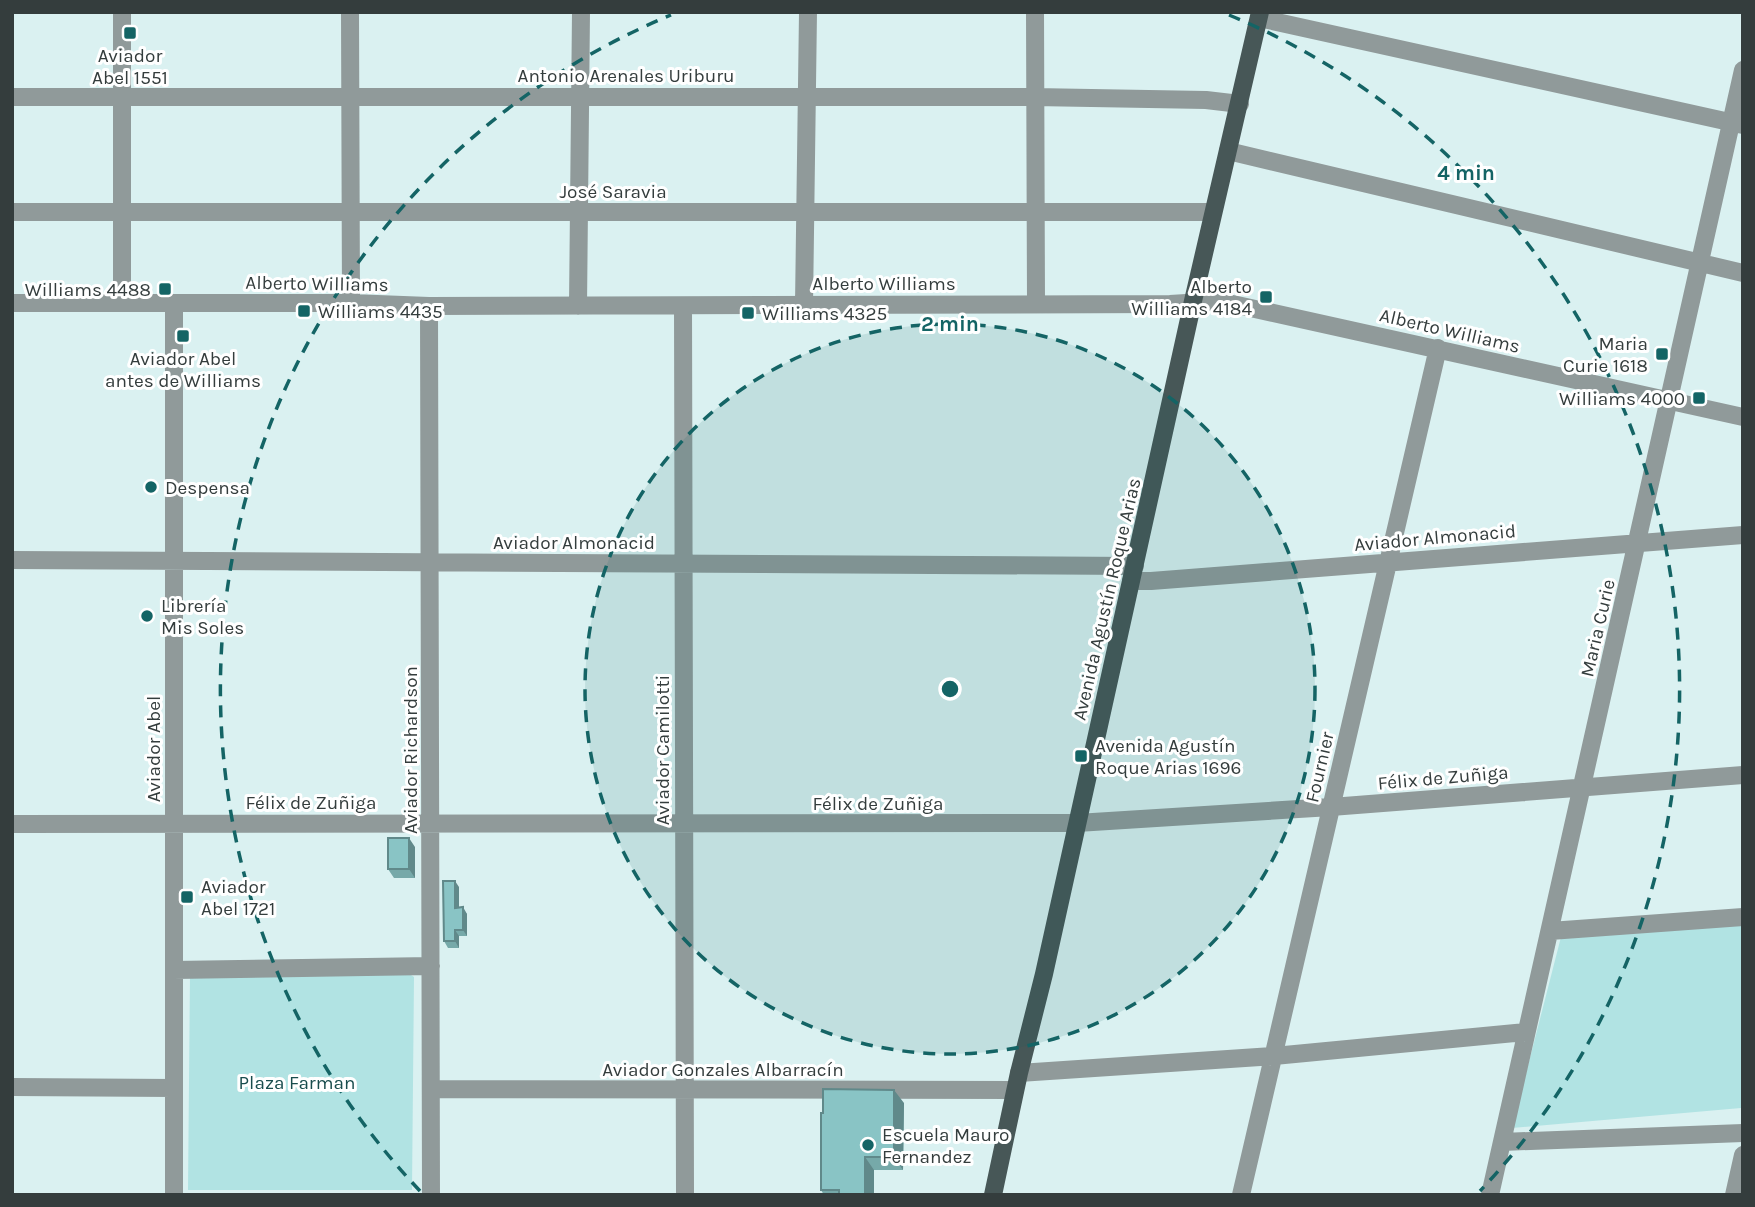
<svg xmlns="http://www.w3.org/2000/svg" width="1755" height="1207" font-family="Karla,sans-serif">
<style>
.green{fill:#b1e3e3}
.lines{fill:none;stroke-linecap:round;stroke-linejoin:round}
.minor{stroke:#909a9a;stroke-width:18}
.major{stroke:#475757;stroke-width:18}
.wall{fill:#76a9a9}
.shaded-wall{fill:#60898a}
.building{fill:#89c4c5;stroke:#60898a;stroke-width:2}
.ring{fill:none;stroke:#146465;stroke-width:3.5;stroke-dasharray:12 9}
.poi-dot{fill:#146465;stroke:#fff;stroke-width:2.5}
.labels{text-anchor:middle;stroke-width:6;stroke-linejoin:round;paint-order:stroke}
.poi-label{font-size:19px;fill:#343d3d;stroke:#fff;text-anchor:start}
.street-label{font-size:19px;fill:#343d3d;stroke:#fff}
.park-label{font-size:19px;fill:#184c4d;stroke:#fff}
.centre{fill:#146465;stroke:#fff;stroke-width:3.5}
.ring-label{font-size:21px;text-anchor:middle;font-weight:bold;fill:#146465;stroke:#fff;stroke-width:6;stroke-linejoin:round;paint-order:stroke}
</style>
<rect width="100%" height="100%" fill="#daf1f1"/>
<path class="green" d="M1743,925V1099L1741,1108L1512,1128L1561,937Z
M408,973L414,977L412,1190H188L190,976Z"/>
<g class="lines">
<path class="minor" d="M350,12L351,303
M1035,12L1036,304
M1259,18L1743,125
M12,97H1034L1206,100L1240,104
M1228,151L1743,273
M12,212H1213
M12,303H351L429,306L1170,304L1219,301L1743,417
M122,303V12
M804,305L808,12
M429,306L431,1195
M578,306L581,12
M683,306L685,1195
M12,560L1135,566
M1131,581H1151L1743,535
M12,824L1077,823L1331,807L1743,775
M1550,931L1743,917
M174,970L431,966
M1019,1073L1274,1056L1526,1032
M12,1087L174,1088
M431,1089L1015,1090
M1502,1142L1743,1133
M174,1195V303
M1241,1195L1438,348
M1490,1195L1743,70
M1734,1195L1743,1155"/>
<path class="major" d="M993,1195L1019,1073L1044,974L1193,301L1260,12"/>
</g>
<path class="wall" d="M415,847V878H394L388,869Z
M459,887V907L467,914V936H459V948H448L444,941Z
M904,1103L903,1170H874V1195H824L821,1190Z"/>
<path class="shaded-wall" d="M409,838L415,847V878L409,869Z
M455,881L459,887V914L455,908Z
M463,907L467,914V936L463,930Z
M455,930L459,936V948L455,941Z
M894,1090L904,1103L903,1170L894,1157Z
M865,1157L874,1170V1195H865Z"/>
<path class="building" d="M388,838H409V869H388Z
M443,881H455V908L463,907V930H455V941H444Z
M823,1089L894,1090V1157H865V1195H839V1190H821V1113H823Z"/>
<circle cx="950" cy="689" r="365" fill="#146465" fill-opacity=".12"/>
<g class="ring">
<circle cx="950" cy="689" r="365"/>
<path d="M420 1191A730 730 0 0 1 671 15M1229 15A730 730 0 0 1 1480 1191"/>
</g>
<g class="poi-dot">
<rect x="123" y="26" width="14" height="14" rx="3.5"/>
<rect x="158" y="282" width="14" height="14" rx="3.5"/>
<rect x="1259" y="290" width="14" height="14" rx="3.5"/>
<rect x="297" y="304" width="14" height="14" rx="3.5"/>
<rect x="741" y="306" width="14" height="14" rx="3.5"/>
<rect x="176" y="329" width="14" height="14" rx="3.5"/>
<rect x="1655" y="347" width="14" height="14" rx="3.5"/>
<rect x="1692" y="391" width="14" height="14" rx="3.5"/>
<circle cx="151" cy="487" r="7"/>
<circle cx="147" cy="616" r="7"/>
<rect x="1074" y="749" width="14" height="14" rx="3.5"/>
<rect x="180" y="890" width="14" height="14" rx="3.5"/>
<circle cx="868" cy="1145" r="7"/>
</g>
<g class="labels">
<g class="poi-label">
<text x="130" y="62" text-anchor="middle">Aviador<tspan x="130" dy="22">Abel 1551</tspan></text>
<text x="1252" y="293" text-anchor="end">Alberto<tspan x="1252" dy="22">Williams 4184</tspan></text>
<text x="151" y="296" text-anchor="end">Williams 4488</text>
<text x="318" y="318">Williams 4435</text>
<text x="762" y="320">Williams 4325</text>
<text x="1648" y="350" text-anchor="end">Maria<tspan x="1648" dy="22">Curie 1618</tspan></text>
<text x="183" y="365" text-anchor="middle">Aviador Abel<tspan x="183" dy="22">antes de Williams</tspan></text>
<text x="1685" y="405" text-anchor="end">Williams 4000</text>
<text x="165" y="494">Despensa</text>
<text x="161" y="612">Librería<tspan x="161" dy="22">Mis Soles</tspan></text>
<text x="1095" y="752">Avenida Agustín<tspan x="1095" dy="22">Roque Arias 1696</tspan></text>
<text x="201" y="893">Aviador<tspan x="201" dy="22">Abel 1721</tspan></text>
<text x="882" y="1141">Escuela Mauro<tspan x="882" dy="22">Fernandez</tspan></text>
</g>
<g class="street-label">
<text x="626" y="82">Antonio Arenales Uriburu</text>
<text x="613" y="198">José Saravia</text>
<text transform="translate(317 283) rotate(1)" y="7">Alberto Williams</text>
<text x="884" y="290">Alberto Williams</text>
<text transform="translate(1450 330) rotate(13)" y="7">Alberto Williams</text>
<text transform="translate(1435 537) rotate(-5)" y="7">Aviador Almonacid</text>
<text x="574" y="549">Aviador Almonacid</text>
<text transform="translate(1106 599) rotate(-77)" y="7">Avenida Agustín Roque Arias</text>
<text transform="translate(1597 628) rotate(-77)" y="7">Maria Curie</text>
<text transform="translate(153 749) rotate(-90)" y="7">Aviador Abel</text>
<text transform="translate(410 750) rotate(-90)" y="7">Aviador Richardson</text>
<text transform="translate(662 750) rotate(-90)" y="7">Aviador Camilotti</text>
<text transform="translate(1319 767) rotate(-77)" y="7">Fournier</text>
<text transform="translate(1443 777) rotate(-5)" y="7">Félix de Zuñiga</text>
<text x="311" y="809">Félix de Zuñiga</text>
<text x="878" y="810">Félix de Zuñiga</text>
<text x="723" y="1076">Aviador Gonzales Albarracín</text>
</g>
<g class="park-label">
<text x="297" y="1089">Plaza Farman</text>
</g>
</g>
<circle cx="950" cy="689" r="10" class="centre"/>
<g class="ring-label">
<text x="1466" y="180">4 min</text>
<text x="950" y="331">2 min</text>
</g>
<rect width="1755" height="1207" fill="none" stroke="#343d3d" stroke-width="28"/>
</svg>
